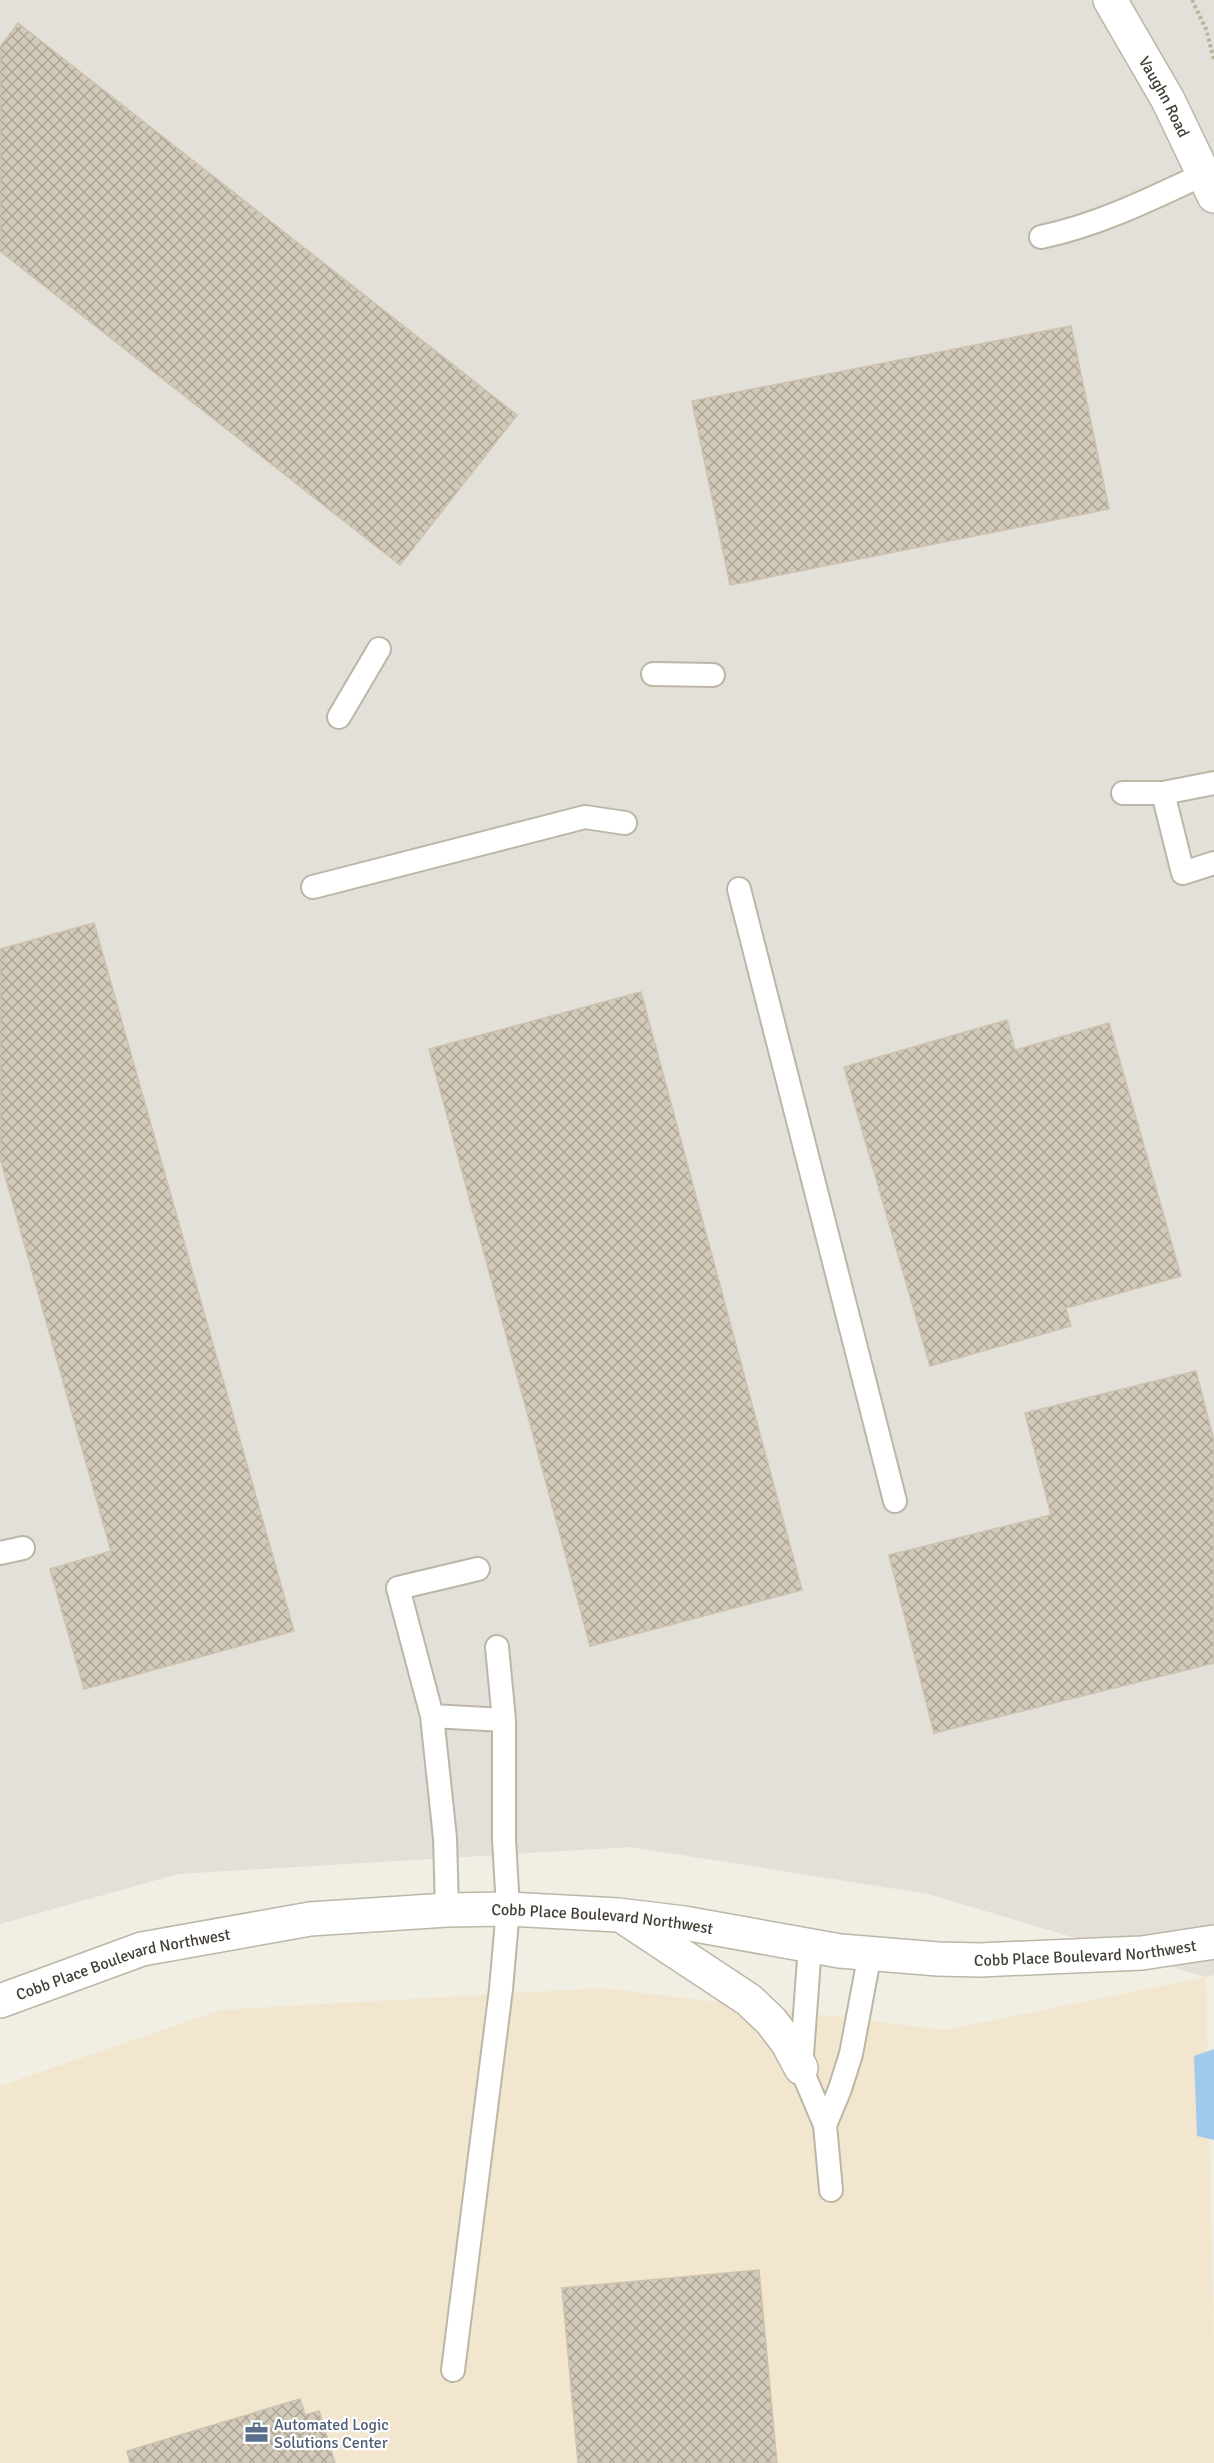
<svg xmlns="http://www.w3.org/2000/svg" width="1214" height="2463" font-family="Signika,sans-serif">
<style>
.commercial{fill:#f3e6cf}
.industrial{fill:#e3dfd9}
.water{fill:#a1c9ec}
.building{fill:url(#building-cross-hatch);stroke:#ccc2ad;stroke-width:1.5}
.lines{fill:none;stroke-linecap:round;stroke-linejoin:round}
.service-casing{stroke:#bcb6a7;stroke-width:26}
.minor-casing{stroke:#bcb6a7;stroke-width:36}
.tertiary-casing{stroke:#bcb6a7;stroke-width:36}
.path{stroke:#bdb299;stroke-width:4;stroke-dasharray:3 3;stroke-linecap:butt}
.service{stroke:#fff;stroke-width:22}
.minor{stroke:#fff;stroke-width:33}
.tertiary{stroke:#fff;stroke-width:33}
.labels{text-anchor:middle;stroke-width:4.5;stroke-linejoin:round;paint-order:stroke}
.street-label{font-size:16px;fill:#423e34;stroke:#fff}
.service-label{font-size:16px;fill:#4e5e75;stroke:#fff;text-anchor:start}
</style>
<defs>
<pattern id="building-cross-hatch" width="8" height="8" patternUnits="userSpaceOnUse" patternTransform="scale(1.5)"><rect width="8" height="8" fill="#d2cab9"/><path d="M0 0l8 8M0 8l8-8" fill="none" stroke="#aca597"/></pattern>
</defs>
<rect width="100%" height="100%" fill="#f1eee3"/>
<path class="commercial" d="M1206,1977L1214,2343V2463H0V2086L220,2010L603,1988L945,2030Z"/>
<path class="industrial" d="M0,0H1214V1975L1206,1977L928,1894L631,1847L178,1874L0,1924Z"/>
<path class="water" d="M1214,2049V2140L1197,2136L1194,2056Z"/>
<path class="building" d="M18,23L517,415L400,565L0,251V47Z
M1071,326L1109,509L730,585L692,401Z
M94,923L294,1631L84,1689L50,1569L111,1551L0,1158V949Z
M641,992L802,1590L590,1646L429,1049Z
M1007,1020L1015,1050L1109,1023L1181,1276L1066,1308L1071,1326L930,1366L844,1067Z
M1196,1371L1214,1441V1663L934,1733L889,1555L1051,1515L1025,1413Z
M759,2270L777,2463H578L562,2288Z
M300,2399L305,2415L319,2411L335,2463H130L127,2451Z"/>
<g class="lines">
<defs>
<path id="service" d="M1041,237C1098,225 1151,199 1204,174
M653,674L713,675
M339,717L379,649
M1123,793H1163L1214,783
M1163,793L1183,873L1214,863
M313,887L585,817L625,823
M739,889L895,1501
M0,1553L23,1548
M432,1716L504,1720
M447,1910L445,1838L432,1716L398,1588L478,1569
M810,1946L801,2068L825,2125L831,2190
M825,2125L840,2089L851,2054L870,1953
M453,2370L501,1989L508,1909L504,1839V1720L497,1647"/>
<g id="minor">
<path id="s1" d="M1110,0L1168,100L1214,196"/>
</g>
<g id="tertiary">
<path d="M628,1920L749,2000L771,2021L787,2042L801,2068"/>
<path id="s2" d="M0,2001L142,1949L310,1919L447,1910L508,1909L618,1915L684,1923L840,1951L938,1959L980,1960L1142,1953L1214,1942"/>
</g>
</defs>
<use href="#service" class="service-casing"/>
<use href="#minor" class="minor-casing"/>
<use href="#tertiary" class="tertiary-casing"/>
<path class="path" d="M1192,0L1206,29L1214,60"/>
<use href="#service" class="service"/>
<use href="#minor" class="minor"/>
<use href="#tertiary" class="tertiary"/>
</g>
<defs>
<symbol id="office-bare" viewBox="-9 -9 18 18"><path d="M-6-3h4V-5.5h4V-3h4V5H-6ZM-1-4.5V-3h2v-1.5ZM-6 0V1H6V0Z" fill="#5c6f8a" stroke="#fff" stroke-width="2.5" paint-order="stroke"/></symbol>
</defs>
<g fill-rule="evenodd">
<use href="#office-bare" x="240" y="2416" width="33" height="33"/>
</g>
<g class="labels">
<g class="street-label">
<text dy="6" stroke="none"><textPath href="#s1" startOffset="111">Vaughn Road</textPath></text>
<text dy="6" stroke="none"><textPath href="#s2" startOffset="615">Cobb Place Boulevard Northwest</textPath></text>
<text dy="6" stroke="none"><textPath href="#s2" startOffset="1101">Cobb Place Boulevard Northwest</textPath></text>
<text dy="6" stroke="none"><textPath href="#s2" startOffset="129">Cobb Place Boulevard Northwest</textPath></text>
</g>
<g class="service-label">
<text x="274" y="2430">Automated Logic<tspan x="274" dy="18">Solutions Center</tspan></text>
</g>
</g>
</svg>
